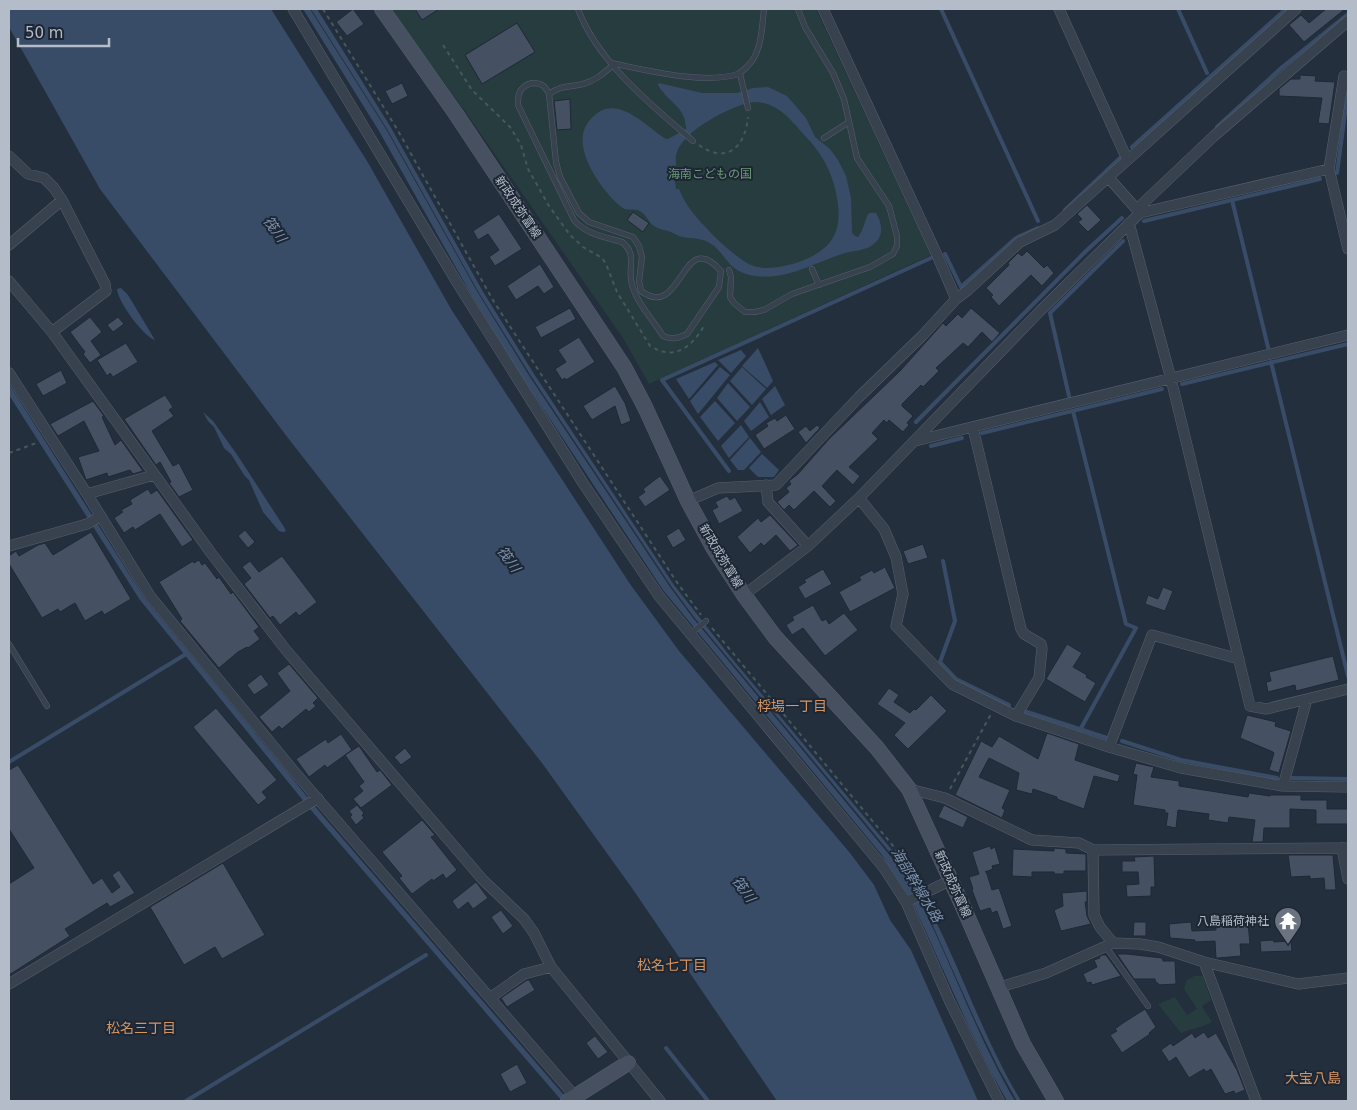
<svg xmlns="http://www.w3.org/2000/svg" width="1357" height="1110" font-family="'DejaVu Sans','Noto Sans JP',sans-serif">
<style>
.green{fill:#263c3f}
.water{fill:#394c67;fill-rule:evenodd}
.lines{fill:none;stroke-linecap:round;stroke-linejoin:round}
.stream{stroke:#394c67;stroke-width:4}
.building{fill:#455162;stroke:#1f2835}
.lane-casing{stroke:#565f6c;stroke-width:6}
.street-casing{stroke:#565f6c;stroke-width:11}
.secondary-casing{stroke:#565f6c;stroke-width:16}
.path{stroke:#44595c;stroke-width:2;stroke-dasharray:4 4;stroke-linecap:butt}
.lane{stroke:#38414e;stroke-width:5}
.street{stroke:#38414e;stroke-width:10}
.secondary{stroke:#465061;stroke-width:15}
.labels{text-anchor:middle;stroke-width:4;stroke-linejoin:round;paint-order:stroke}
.park-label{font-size:12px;fill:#6b9a76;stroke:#1d2633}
.street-label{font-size:12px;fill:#b4bcc9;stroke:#1d2633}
.poi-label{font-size:12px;fill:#b4bcc9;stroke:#1d2633;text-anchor:end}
.water-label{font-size:14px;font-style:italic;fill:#7c92b1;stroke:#1d2633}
.neighbourhood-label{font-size:14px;fill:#d59563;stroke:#1d2633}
</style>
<rect width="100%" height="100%" fill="#242f3e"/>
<path class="green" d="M390,9H816L931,255L649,384L623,338L464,110Z
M1194,976H1203L1211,1000L1202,1006L1212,1022C1202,1028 1192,1028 1181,1033L1158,1004L1175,997L1187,1015L1197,1009L1184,989L1187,980Z"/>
<path class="water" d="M9,9H271L367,161L451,309L630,584L679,651L850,853L874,885L890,920L911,950L978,1101H777L632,888L542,763L288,438L100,189L9,27Z
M303,9H310L386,129L478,293L530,377L670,587L693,618L892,858C901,871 912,885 919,900C953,966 977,1037 1015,1101H1007L991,1072L968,1025L912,901L881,854L663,590L523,378L472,296L379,131Z
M311,9H317L390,126L482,290L534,374L674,585L729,655L892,850C905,869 918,887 929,908C962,971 984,1040 1021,1101H1017L999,1069L976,1022L920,897L891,854L694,617L671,586L531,376L479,293L387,129Z
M659,83L702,93H737L753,88L768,87L787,96L806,118L815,137L830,149L838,160L846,176L851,198L852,233L855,236L858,237C864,230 864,221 869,213H876C881,221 884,233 877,241C866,253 853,249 839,255C813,264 785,280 756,276C725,272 728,253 708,242C699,237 688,239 679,236C675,234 672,232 668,231C664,230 658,229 654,226C648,222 646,213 638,210C631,208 627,212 620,206C602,191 571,148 587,124C611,89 640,121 664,138L668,139L686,129C686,106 668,103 658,85ZM754,102C778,102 791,120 806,137C821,152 832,172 836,193C844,231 834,250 796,263C782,267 766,271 751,265C741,261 718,241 710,232C697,218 686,207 679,189H676L673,168L676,167C676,162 675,157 677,152C684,130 732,105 754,102Z
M121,288L128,295L155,340C143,336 118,302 117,289Z
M758,348L773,381L767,388L742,366Z
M741,350L746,356L731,373L718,360Z
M715,362L718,365L689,399L676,379Z
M720,367L730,375L698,414L690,401Z
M742,367L766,389L752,405L730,381Z
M728,383L750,407L737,421L717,398Z
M9,384L145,599L323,816L569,1101H562L310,809L140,600L9,395Z
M775,386L785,405L771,415L762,399Z
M715,401L735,423L718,441L700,417Z
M760,402L769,417L751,431L744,421Z
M203,412L213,421L238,456L284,527L286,531L283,532L279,531L263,512L249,480L244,475L231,454L224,448L214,427L208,421Z
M741,425L749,437L729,458L721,446Z
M750,438L761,452L744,470H738L730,460Z
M762,454L779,470L774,477H758L749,468Z"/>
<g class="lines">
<path class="stream" d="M941,9L1038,221
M1178,9L1207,73
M1217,127L1280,69L1348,14
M1132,147L1286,9
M1337,173L1348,91
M1232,200L1268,347
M1065,210L1120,158
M1144,221L1320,179
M945,254L961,287L1016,238L1038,228
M1271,362L1348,676
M1182,384L1348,344
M1069,396L1050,313L1123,241
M1073,411L1126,624L1136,628L1080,730
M916,422L1086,251L1122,218
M982,433L1162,389
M931,446L962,438
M729,471L662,380L931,258
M943,561L955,621L940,662L956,679L1009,705
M1024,711L1107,738
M1122,741L1181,760L1277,778
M9,762L186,654
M1292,778L1348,779
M666,1048L708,1101
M186,1101L426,955"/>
</g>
<path class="building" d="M353,9L364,24L347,36L336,22Z
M415,9H439L422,20Z
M1326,9H1345L1304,42L1289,25L1301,15L1309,23Z
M517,23L535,52L482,84L465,55Z
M1300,75L1316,76L1315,81L1335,82L1329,124L1318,123L1322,98L1279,96V89L1291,79H1300Z
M402,83L408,96L392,104L385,91Z
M570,99L571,129L557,130L554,101Z
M1087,205L1101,220L1088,232L1078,222L1082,219L1077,214Z
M633,212L649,223L643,232L627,220Z
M499,214L522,249L495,266L489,257L499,250L488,234L478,240L473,231Z
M1027,251L1044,268L1047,265L1054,273L1042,286L1031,275L999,306L991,297L993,295L986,288L1009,265L1008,263L1018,253L1022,256Z
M540,264L554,287L544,294L538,286L516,300L507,286Z
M570,308L576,319L541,338L535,327Z
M971,308L1000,333L992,342L982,332L968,347L963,343L936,368L939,371L923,387L921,385L902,404V406L913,416L907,423L909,425L903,432L889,420L887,423L884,420L872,433L878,439L849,467L860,476L853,485L837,470L822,486L836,501L830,507L814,491L794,510L789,505L784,510L777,502L789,492L786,488L791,484L789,481L798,474L829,439L900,371L943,323L946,326L958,314L962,318Z
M90,317L102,332L91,341L101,355L90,363L83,354L85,352L70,332Z
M118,317L124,324L113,332L107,325Z
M579,337L595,362L566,380L565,378L562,380L555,369L566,362L558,350Z
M126,343L138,362L113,377L110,373L107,376L97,360Z
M61,370L67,383L43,396L36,384Z
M615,386L625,403L631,421L621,425L615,406L592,420L583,406Z
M165,395L173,407L169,410L174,416L152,431L173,466L179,463L193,490L179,497L169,483L171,482L160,462L156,465L124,419Z
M93,401L104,416L102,417L115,445L121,440L143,471L133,474L130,470L108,477L107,473L86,480L78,457L99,451L84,421L58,436L50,424Z
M786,415L795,429L764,449L755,435L768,426L766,423L775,418L777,421Z
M817,425L820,428L806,443L798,432L806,426L810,431Z
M660,476L670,490L645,507L638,497L645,492L643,489Z
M148,489L151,494L157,490L193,540L182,547L160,514L135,530L133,527L124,533L114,518L123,512L121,510L132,504L130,500Z
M727,496L730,500L735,497L743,511L719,524L712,510L718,507L715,502Z
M770,515L798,545L790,551L776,535L764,546L761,543L750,553L737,537L758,518L761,522Z
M679,528L686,540L673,548L666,536Z
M245,530L255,542L248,548L238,536Z
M91,532L131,599L104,615L102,611L85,621L75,603L60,612L58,609L42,618L9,564V556L16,551L19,556L38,545L45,543L53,555Z
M923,544L928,558L908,564L903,551Z
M282,556L317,602L299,616L296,612L280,625L273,616L270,618L244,584L251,578L242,567L250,561L259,572Z
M199,560L202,565L205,563L217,579L219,577L231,594L233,592L259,627L254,631L260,639L248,648L247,647L238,652L219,668L180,621L182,619L159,582L193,561L194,563Z
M885,567L895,588L850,612L839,592L861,580L859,577L872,570L874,573Z
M823,569L832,584L805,599L798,587L806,582L804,580Z
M1163,587L1173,591L1165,611L1145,604L1148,595L1158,599Z
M813,605L822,621L826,619L829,624L844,613L858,630L825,656L803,628L792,635L786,625L794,620L792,617Z
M1067,644L1082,653L1073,667L1087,675L1086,677L1096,683L1085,702L1046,679Z
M1333,656L1339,680L1296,691L1295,685L1268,692L1266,682L1271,681L1269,672Z
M289,664L318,698L313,703L316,706L309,712L306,709L282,729L279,726L272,732L259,717L290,691L277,673Z
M261,674L269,685L254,695L247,685Z
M889,688L899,695L894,702L910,713L914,709L916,710L931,695L947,711L908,749L894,735L905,723L877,704Z
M216,708L277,780L262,792L267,798L258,805L193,727Z
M1247,715L1276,722L1275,726L1291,731L1279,773L1269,770L1274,753L1273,752L1240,738Z
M1047,733L1079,744L1075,760L1120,775L1118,782L1094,776L1084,809L1057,799V797L1033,789L1032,794L1016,790L1019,773L989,758L979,777L1010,790L1002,808L1005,810L1002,818L955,795L981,741L992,747L999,736L1038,759Z
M341,734L352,750L327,768L325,765L309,777L296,759L326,739L328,743Z
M359,746L377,772L380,770L392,785L361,808L353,799L363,791L359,786L364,782L345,755Z
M405,748L412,757L401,765L394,757Z
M1136,763L1154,767L1151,777L1179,781V786L1248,797L1249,793L1270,796V795H1301V800H1327V809H1348V824H1316V810L1290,809V828H1264L1263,842H1252L1255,820L1229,817L1228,823L1208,820L1209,814L1178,810L1176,828L1166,826L1168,813H1165V810L1133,805L1137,775L1133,774Z
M18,765L93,884L102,878L112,893L120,887L112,875L119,870L135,893L110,907L107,903L65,929L70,936L9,975V884L34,868L9,829V770Z
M357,805L364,813L362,815L364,818L356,825L350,817L352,815L349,811Z
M944,805L968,817L963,828L938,817Z
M422,820L435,835L431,837L457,870L446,879L443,874L433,881L432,879L412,894L399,878L402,876L382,852Z
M990,846L991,849L995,847L1000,864L992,866L993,869L985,872L986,871L992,890L999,888L1012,926L1003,929L997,911L992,913L990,908L980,911L972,890L973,889L969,877L979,874L972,852Z
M1054,848L1066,849V853L1086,854V871H1064V874H1054V872H1032V877L1012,876L1013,849L1054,851Z
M1288,855H1333L1336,890H1325L1324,878L1310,879V876L1291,877Z
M1154,856L1155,887H1151V896L1127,897L1126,885L1139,884L1138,872H1122V861H1135L1134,857Z
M223,863L265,935L222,959L215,947L184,965L150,907Z
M476,882L488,898L473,909L468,902L458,910L452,901Z
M1087,891V902H1085L1087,916L1091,924L1061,931L1054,910L1063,906L1062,893Z
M501,910L513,926L503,934L491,917Z
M1134,922H1146V936H1133Z
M1191,922L1192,931L1216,930V926L1248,923L1250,944H1240L1241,956L1218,958H1216L1215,941L1195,942V940L1170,938L1169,924Z
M1273,940L1274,942L1291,941L1292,951L1261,952L1260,941Z
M1117,954H1127L1162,958L1163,961H1175L1176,984L1158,985V983H1156L1155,979H1134Z
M1102,955H1106L1121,976L1092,985L1091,982L1087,983L1083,974L1097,967L1094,960L1100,958L1099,957Z
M527,980H529L535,990L507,1007L501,998Z
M1145,1009L1156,1027L1149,1033L1150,1034L1122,1053L1110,1035L1117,1031L1115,1029L1123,1023Z
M1204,1032L1208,1038L1216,1033L1237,1070L1245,1090L1235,1094L1234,1091L1225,1094L1211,1069L1206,1072L1204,1069L1189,1078L1176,1057L1169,1062L1161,1050L1171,1043L1173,1046L1192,1033L1195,1038Z
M595,1036L608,1052L598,1059L586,1043Z
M517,1064L527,1083L510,1092L500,1074Z"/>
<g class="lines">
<defs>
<path id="lane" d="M578,9C597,61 651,105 693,141
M611,63C645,70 704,85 738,74C742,72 749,65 752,61C762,46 762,26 764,9
M740,74L748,108
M532,83C542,83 545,86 549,94L556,162L560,177L579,213L589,222L633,237L639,246L642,257L639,281L641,291C683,322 681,225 721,271L719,287L687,334C679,338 672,340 663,336C653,320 637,303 632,285C627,269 638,254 622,242C605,237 585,234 574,220L518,105C517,93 521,86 532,83Z
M549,94C564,84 567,88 583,84C595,81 604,73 613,65
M824,138L849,122
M812,269L819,285
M729,270L731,277L730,297L734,303L745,312H755L764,310L792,294L870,267L893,254L897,246V236L889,206L857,158L844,99L833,73L805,27L798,9
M690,634L706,621
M9,644L47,706
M1106,947L1148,1006"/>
<path id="street" d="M293,9L458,284L583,483L659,596L884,868L906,902L950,1002L999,1101
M823,9L937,255L956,299
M1059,9L1127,159
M1348,77L1344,76L1329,169L1348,249
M9,156L28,174L44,178L54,188L62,200L105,284L106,291L52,332
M1108,177L1140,213
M1137,209L1214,136L1348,21
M1129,223L1171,379L1250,706L1266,709L1348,689
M9,245L62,200
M9,281L52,332L211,553L286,650L483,880L524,919L534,933L551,967L660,1101
M9,373L87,494L150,596L292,769L579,1101
M973,428L1021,629L1024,634L1041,644L1042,648L1039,678L1016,716
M915,441L1348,335
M766,485L768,502L808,546
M87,494L154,475
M859,498L884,529L896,557L903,594L896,626L952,684L1016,716L1109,747L1181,768L1283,786L1348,787
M688,501L718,488L776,485L859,397L923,335L956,299L968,290L1020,242L1055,225L1296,9
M9,546L87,524L101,516
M744,595L808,546L859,498L1040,311L1140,213L1329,169
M1109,747L1152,635L1239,659
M1283,786L1307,699
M909,789L945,798L1032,840L1079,843L1093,850L1348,848
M1342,848L1348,879
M1093,850L1094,915L1100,927L1113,943
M906,902L951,880
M1204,962L1256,1101
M9,984L318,798
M997,988L1046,973L1113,943L1140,944L1158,947L1204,962L1298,984L1348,978
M490,998L524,974L551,967"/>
<path id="secondary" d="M382,9L456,114L624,367L645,407L688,501L714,549L744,595L775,637L877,748L909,789L964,909L1023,1044L1056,1101
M568,1101L628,1063"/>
</defs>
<use href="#lane" class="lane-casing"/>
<use href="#street" class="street-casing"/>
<use href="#secondary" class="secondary-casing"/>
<path class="path" d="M323,9L397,129L494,302L676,581L701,615
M443,45L472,90L510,127L521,145L528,169L549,206L570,235L583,247L602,258L606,264L617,292L650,346C674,361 691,348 704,326
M699,145C727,165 745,147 748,117
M9,453L39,442
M712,628L894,847L918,883
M950,789L991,714"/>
<use href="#lane" class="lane"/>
<use href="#street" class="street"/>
<use href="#secondary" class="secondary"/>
</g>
<defs>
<symbol id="temple-pin" viewBox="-11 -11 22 30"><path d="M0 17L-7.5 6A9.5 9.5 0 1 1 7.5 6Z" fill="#6b7280" stroke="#1d2633"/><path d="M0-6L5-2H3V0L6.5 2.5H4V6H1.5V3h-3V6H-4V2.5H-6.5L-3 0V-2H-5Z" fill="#fff"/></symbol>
</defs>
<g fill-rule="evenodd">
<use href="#temple-pin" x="1272" y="905" width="32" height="43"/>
</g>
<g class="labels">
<g class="park-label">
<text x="710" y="178">海南こどもの国</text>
</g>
<g class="street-label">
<text transform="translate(518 207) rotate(56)" y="4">新政成弥富線</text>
<text transform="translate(721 556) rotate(59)" y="4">新政成弥富線</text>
<text transform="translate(953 884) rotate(66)" y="4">新政成弥富線</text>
</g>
<g class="poi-label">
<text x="1269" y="925">八島稲荷神社</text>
</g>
<g class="water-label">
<text transform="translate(275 229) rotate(55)" y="5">筏川</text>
<text transform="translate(509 559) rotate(55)" y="5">筏川</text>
<text transform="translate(917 885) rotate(59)" y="5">海部幹線水路</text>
<text transform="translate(744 889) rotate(55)" y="5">筏川</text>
</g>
<g class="neighbourhood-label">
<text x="792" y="711">桴場一丁目</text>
<text x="672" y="970">松名七丁目</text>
<text x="141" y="1033">松名三丁目</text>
<text x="1313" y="1083">大宝八島</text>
</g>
</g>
<rect width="1357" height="1110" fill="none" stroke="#b4bcc9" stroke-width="20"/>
<path d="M18 38v8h91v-8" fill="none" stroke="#b4bcc9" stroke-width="2.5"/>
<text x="25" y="38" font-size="15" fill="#b4bcc9" stroke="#1d2633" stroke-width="4" paint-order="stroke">50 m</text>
</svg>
